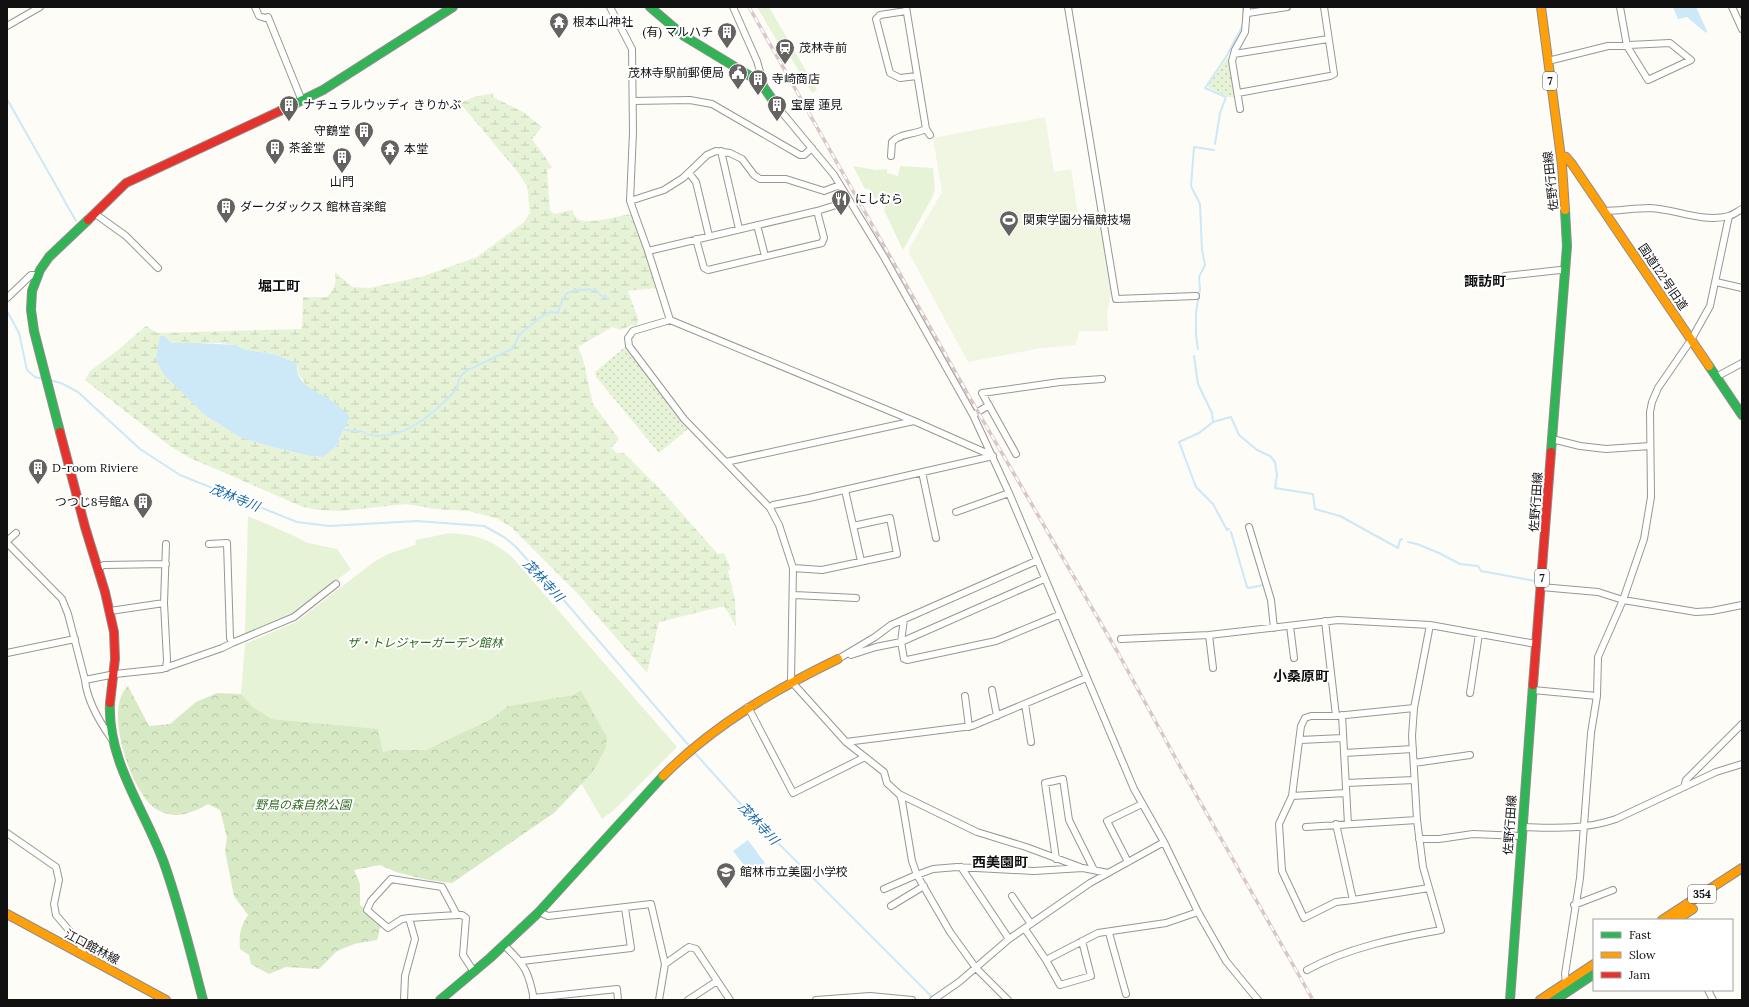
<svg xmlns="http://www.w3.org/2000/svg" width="1749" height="1007" font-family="Lora,'Noto Sans JP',serif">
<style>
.grass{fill:#e7f3d7}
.forest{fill:url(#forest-crowns)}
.wetland{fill:url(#wetland-marsh);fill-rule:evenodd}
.park{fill:url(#park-dots)}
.pitch{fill:#f0f6e1}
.water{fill:#cde8f7}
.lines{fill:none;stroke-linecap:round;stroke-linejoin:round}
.stream{stroke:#cde8f7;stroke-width:2}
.street-casing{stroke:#979795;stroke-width:8}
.fast-casing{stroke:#8e8d8b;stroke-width:10}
.slow-casing{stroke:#8e8d8b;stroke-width:10}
.jam-casing{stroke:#8e8d8b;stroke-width:10}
.street{stroke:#fffffe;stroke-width:6}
.fast{stroke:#30b455;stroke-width:8}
.slow{stroke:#ff9f0a;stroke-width:8}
.jam{stroke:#e5322d;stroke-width:8}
.rail-casing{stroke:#d9c6c7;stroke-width:3.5}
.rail{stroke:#fff;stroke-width:2;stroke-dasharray:6;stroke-linecap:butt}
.labels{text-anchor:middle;stroke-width:4;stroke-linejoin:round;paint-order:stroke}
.shield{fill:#fff;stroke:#585858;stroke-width:1}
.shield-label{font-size:11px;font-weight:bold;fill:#111}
.poi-label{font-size:12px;fill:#111;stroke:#fff;text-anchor:start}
.street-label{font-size:12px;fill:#111;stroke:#fff}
.park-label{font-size:12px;font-style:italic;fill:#2f6b1f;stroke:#fff}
.water-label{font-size:13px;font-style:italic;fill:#1768a6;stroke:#fff}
.quarter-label{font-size:14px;font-weight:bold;fill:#111;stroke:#fff}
</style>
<defs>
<pattern id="forest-crowns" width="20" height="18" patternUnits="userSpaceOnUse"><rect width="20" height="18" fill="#d8eac5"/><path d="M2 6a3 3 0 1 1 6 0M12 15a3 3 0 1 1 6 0" fill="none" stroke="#b8c8a8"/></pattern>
<pattern id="wetland-marsh" width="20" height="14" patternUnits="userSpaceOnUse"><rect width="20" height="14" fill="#e7f3d7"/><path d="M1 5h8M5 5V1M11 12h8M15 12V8" fill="none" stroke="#c5cfb8"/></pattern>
<pattern id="park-dots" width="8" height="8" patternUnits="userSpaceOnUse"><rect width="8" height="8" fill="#e7f3d7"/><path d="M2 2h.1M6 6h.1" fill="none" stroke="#c5cfb8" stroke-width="1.8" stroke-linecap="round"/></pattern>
</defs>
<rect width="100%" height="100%" fill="#fdfcf7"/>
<path class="grass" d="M757,7H769L817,90L812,93L791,58L788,60Z
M853,166L876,170L887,169V173L898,176L900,166L933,168L935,189L933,196L903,250L884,210L886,204L876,200L869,189H865Z
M248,516L292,535L308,543L337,549L351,569L304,607L292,615L245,633Z
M450,533C477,535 491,539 512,557L677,747L614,810L602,819L581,783L592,773L607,737L581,690L573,695L508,706L491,719L426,750H392L382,752L304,722L272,719L252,706L241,694L245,644L296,622L375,561L388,554L415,545L416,540Z"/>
<path class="forest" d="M128,686L149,726L170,724L196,702L217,693L241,694L252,706L272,719L378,729L383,752L391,750H426L491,719L508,706L573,695L581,690L607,737L606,748L592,773L554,813L452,883L428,880L396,872L380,865L354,870L360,884V905L382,921L377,940L354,944L337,951L319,969L286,967L269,974L251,964L249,955L240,949C239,935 240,927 248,915L234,896L225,851L227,838L220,810L208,804C198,810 181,818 168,814C163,813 155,809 152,806C130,787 103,708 128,686Z"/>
<path class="wetland" d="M494,93L493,97L523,112L542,127L532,139L552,167L547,170L550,210L554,214L572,210C574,214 575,218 580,220C589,224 620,216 631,214L657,288L628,291L638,318L637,327L631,325L621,330L612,327L578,347L583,359L593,404L619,439L611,448L617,453H624L661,490L718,554L724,553L731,569L728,571L735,600L736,626L724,606L659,622L647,673L576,592L511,527L498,519L469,511L435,509L406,504L341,511L318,510L303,507L190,458L170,446L85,380L90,371L118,350L146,326L157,333L302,329L303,297H327C334,289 337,283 335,272L352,287L369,288L421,277L477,257L524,222L530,213L527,186L517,171L460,103L474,97ZM160,336H164L172,343H220L237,345L242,349L273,354L297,363L298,373L308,388L333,401L345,428L339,439V444L323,457L310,456L272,447L240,437L206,416L159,347Z"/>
<path class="park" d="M1228,57L1235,97H1229L1209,88L1208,85Z
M626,346L689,428L659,453L596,377L595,372Z"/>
<path class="pitch" d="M1045,117L1054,172L1071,169L1080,226L1100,223L1110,283L1111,294L1107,313L1108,331H1079L1076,345L1041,348L968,362L909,253L910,247L942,192L933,138Z"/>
<path class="water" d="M1673,7H1696L1707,31L1706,33L1687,17L1678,19Z
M160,336H164L172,343H196L237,345L242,349L273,354L297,363C294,386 320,392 334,402C339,406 344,412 350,417L339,439V444L323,457L310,456L272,447L240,437L206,416L165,376L156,360Z
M748,840L765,863L750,873L733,851Z"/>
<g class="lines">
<path class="stream" d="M1243,7V17
M7,99L76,221
M1215,144L1220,113L1226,97L1205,88L1226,57L1243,25
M7,311L19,333L27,370L35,377L43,379
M1198,349L1196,335V312L1200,289L1199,277L1205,265L1202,250L1200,204L1191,186L1194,147L1214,150
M1194,356L1198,384L1212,413L1213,422L1199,433L1179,442L1196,487L1213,504L1227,530L1229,529
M49,380L61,383L78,392L140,449L180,475L297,522L329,526L417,521L484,526L504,537L515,546L555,590L691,748
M1213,422L1231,417L1239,435L1257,450L1270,456L1275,462L1277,475L1275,488L1313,494L1315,509L1340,516L1398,548L1400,540L1402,539
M342,429C348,431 353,431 360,431C364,431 367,435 371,435C404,441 434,413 455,391C460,386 455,379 466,371L512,349L520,334L542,316L551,312L558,313C560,307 562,298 566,294C572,289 588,289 596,290L600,295L609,299
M1231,532L1247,587L1249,588L1263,585
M1408,542L1417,544L1439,553L1460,564L1478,566L1481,571L1535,581
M693,751L756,821L933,998"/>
<defs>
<path id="street" d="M255,7L259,16L265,18L268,17L302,101
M610,7L632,49L633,132L630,201L648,251L670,320
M733,7L757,61L764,86
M906,7L926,129L930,135
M1068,7L1116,299L1196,296
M1732,7L1742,29
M906,11L880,15L876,19L890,73L900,78L917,76
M1248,13L1287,7
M7,26L40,7
M1234,54L1328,39
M1548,61L1608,46L1670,43L1691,60L1648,80L1627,46L1620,7
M1238,93L1330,76L1334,74L1324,7
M772,99L780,110L834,175L884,257L973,415L1009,493L1134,789L1164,842L1198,912L1226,961L1258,1000
M633,101L690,100L712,104L800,155H804L812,148
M1240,109L1232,61L1235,50L1245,32L1247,7
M721,151L739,229
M891,156L892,142C900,133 914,135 926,129
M689,173L696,182L709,236
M630,201L664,190L683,178L707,155L716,151L730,153L742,159L754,175L760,179H786L824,191L840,185
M1604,211C1619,211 1634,208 1650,208C1676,209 1702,223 1729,216C1733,215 1738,211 1742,209
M94,213L126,236L158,268
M757,225L765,256
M696,239L704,268L708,270L822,243L824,238L817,211
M648,251L817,211L849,201
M1505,276L1560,270L1566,272
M1716,282L1742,288
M7,298L31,275H37
M1716,377L1742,363
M973,415L989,405
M1552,439L1580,446L1606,449L1650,446
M1016,454L982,393L1060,382L1102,379
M993,456L914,421L670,320L633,331L628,338L629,346L684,419L770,508L779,525L793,568L791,681L846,742L884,772L887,783L900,795L902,801L912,861L917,875L950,932L976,968L1008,1000
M726,462L914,421
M922,472L936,538
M845,490L861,561
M770,508L773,505L809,498L993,456
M956,512L1009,493
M1249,527L1271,600L1274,628
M7,541L16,533
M7,543L62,599L68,614L85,680L115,674L162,669L222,648L232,643L294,617L336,584
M166,544L164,603L167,660L166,668
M209,544L227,543L230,638L232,643
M97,568L104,565L166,564
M793,568L822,570L897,554L890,518L853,526
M1541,587L1598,592L1623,600L1696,612L1712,611L1742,605
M794,595L856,598
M110,611L164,603
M904,619L901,642L904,659L907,660L996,641L1059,615
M1325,621L1336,716
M1290,626L1294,658
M1209,635L1213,668
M1121,639L1209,635L1338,620L1430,625L1536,644
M7,653L75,639
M851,655L876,647L901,642L1044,579
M838,659L875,637L891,625L1036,561
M85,680C87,700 99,721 111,738
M992,690L997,716
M1533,690L1597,696
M1470,693L1479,634
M965,696L969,727
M1025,704L1031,742
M748,707L793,793L865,757
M1342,715L1348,824
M1300,740L1343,738
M846,742L972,726L1086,678
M1344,753L1413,749
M1414,763L1470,755
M1346,783L1414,780
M1684,787L1686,780L1742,724
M899,794L977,832L1026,847L1080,867
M1292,796L1346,793
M1336,824L1353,900L1429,888
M1306,827L1417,820
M1522,827C1554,828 1584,830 1616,819L1716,772L1742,764
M7,833L56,867L59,880L54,904L56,915L79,942L84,956
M1419,839H1439L1473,834L1521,836
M1056,859L1045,783L1063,779L1069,820L1094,870
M1128,862L1107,821L1142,804
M961,867L1009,939
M884,889L914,876L933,869L957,867L1034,871L1083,868L1108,873
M1012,896L1031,924
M1353,900L1336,902L1304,918L1282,871L1279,824L1292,796L1301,726L1305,718L1311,716H1336L1414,708
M1574,905L1613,890
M891,906L924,886
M539,912L548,916L651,904L665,964
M409,918L457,915H462L466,918L463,955L474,972
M1025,929L1046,960L1060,985L1091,976L1082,941
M1109,933L1126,994
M505,946C525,965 529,972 534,1000
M1046,960L1098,933L1166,923L1198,912
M522,961L631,948L625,908
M1307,970C1347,948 1395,938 1441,930L1423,867L1417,820L1412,736L1414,708L1430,625
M1566,983L1565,974L1580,878L1591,733L1597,696L1598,657L1623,600L1644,539L1651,497L1650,412L1652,402L1658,388L1691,340L1710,306L1729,216
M1708,990L1713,1000
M533,998L617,989L618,1000
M404,1000L405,976L415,939L409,918L402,919L388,928L367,910L371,901L391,879L442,887L457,915
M659,1000L665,964L689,947L696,949L730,1000
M688,1000L717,981
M816,1000L870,996L912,1000
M933,1000L959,982L1009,939L1090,883L1164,842"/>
<path id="fast" d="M650,7L684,36L760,82L772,99
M280,111L323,90L453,7
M1709,366L1742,415
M60,432L34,331L31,310L32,291L40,270L49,257L88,220
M1551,452L1567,246L1565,210
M110,703C107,761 145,810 164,863C180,908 191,954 203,1000
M440,1000L490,958L538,913L663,776
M1510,1000L1533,685
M1555,1000L1594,974"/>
<path id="slow" d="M1541,7L1562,165L1565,210
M1561,156L1566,157L1572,164L1709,366
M663,776C714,725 774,690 838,659
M7,914L166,1000
M1662,920L1742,868
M1676,920L1693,909
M1540,1000L1594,964"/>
<path id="jam" d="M88,220L126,183L280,111
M60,432L85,527L105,592L114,632L115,659L110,703
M1533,685L1551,452"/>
</defs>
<use href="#street" class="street-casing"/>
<use href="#fast" class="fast-casing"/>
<use href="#slow" class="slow-casing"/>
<use href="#jam" class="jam-casing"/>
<use href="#street" class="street"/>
<use href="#fast" class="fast"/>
<use href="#slow" class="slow"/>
<use href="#jam" class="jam"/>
<defs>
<path id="rail" d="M749,7L978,412L1117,651L1182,770L1313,1000"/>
</defs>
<use href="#rail" class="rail-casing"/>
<use href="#rail" class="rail"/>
</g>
<defs>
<symbol id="temple-pin" viewBox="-11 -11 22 30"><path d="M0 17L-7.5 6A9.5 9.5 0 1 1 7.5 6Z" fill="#646362" stroke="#fff"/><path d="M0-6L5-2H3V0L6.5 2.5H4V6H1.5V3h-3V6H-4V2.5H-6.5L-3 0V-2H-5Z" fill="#fff"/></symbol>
<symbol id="building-pin" viewBox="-11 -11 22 30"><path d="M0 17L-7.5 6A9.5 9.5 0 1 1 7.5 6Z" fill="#646362" stroke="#fff"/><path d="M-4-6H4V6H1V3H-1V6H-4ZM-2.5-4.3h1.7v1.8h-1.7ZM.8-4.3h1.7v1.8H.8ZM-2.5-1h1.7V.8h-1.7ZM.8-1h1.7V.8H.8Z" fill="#fff"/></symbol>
<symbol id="station-pin" viewBox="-11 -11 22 30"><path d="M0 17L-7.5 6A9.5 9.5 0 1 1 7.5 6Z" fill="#646362" stroke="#fff"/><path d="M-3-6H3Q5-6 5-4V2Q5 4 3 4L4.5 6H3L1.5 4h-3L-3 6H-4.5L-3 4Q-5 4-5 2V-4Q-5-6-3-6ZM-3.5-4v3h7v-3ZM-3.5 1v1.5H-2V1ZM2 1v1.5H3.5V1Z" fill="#fff"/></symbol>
<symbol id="civic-pin" viewBox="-11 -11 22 30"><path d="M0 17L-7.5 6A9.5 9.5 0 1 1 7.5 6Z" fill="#646362" stroke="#fff"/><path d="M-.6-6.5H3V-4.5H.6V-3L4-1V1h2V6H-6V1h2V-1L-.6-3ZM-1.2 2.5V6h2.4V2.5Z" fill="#fff"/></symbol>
<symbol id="restaurant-pin" viewBox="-11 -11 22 30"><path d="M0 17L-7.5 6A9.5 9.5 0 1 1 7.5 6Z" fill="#646362" stroke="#fff"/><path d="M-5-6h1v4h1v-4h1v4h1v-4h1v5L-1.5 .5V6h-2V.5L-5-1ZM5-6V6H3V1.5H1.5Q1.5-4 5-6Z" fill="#fff"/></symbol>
<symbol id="stadium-pin" viewBox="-11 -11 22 30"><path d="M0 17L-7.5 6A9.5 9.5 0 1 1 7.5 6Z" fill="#646362" stroke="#fff"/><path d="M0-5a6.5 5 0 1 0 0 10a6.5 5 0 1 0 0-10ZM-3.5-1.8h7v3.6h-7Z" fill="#fff"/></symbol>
<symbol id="school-pin" viewBox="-11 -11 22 30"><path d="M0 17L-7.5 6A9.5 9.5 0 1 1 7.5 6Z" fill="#646362" stroke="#fff"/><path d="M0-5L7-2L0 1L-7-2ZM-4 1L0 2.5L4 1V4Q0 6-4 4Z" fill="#fff"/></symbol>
</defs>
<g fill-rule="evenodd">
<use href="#temple-pin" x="548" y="11" width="22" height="30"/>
<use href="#building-pin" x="716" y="21" width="22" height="30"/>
<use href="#station-pin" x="774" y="37" width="22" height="30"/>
<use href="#civic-pin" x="727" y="62" width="22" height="30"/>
<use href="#building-pin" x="747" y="68" width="22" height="30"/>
<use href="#building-pin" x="278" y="94" width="22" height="30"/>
<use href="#building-pin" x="766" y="94" width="22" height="30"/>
<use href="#building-pin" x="353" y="120" width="22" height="30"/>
<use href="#building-pin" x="264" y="137" width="22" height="30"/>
<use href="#temple-pin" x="379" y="138" width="22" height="30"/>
<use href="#building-pin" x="331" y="146" width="22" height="30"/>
<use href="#restaurant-pin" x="830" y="188" width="22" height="30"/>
<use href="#building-pin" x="215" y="196" width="22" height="30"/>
<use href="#stadium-pin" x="998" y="209" width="22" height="30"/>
<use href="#building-pin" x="27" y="457" width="22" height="30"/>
<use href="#building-pin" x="132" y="491" width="22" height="30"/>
<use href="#school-pin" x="715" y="861" width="22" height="30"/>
</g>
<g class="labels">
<g class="shield">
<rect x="1543" y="72" width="14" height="18" rx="3"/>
<rect x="1535" y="569" width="14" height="18" rx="3"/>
<rect x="1688" y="885" width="28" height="18" rx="3"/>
</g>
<g class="shield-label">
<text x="1550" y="85">7</text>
<text x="1542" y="582">7</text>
<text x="1702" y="898">354</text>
</g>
<g class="poi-label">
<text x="573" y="26">根本山神社</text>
<text x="713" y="36" text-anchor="end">(有) マルハチ</text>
<text x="799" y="52">茂林寺前</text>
<text x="724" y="77" text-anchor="end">茂林寺駅前郵便局</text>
<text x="772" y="83">寺崎商店</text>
<text x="303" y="109">ナチュラルウッディ きりかぶ</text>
<text x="791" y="109">宝屋 蓮見</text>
<text x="350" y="135" text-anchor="end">守鶴堂</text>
<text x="289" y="152">茶釜堂</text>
<text x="404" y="153">本堂</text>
<text x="342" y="186" text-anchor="middle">山門</text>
<text x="855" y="203">にしむら</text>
<text x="240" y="211">ダークダックス 館林音楽館</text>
<text x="1023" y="224">関東学園分福競技場</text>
<text x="52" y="472">D-room Riviere</text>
<text x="129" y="506" text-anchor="end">つつじ8号館A</text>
<text x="740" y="876">館林市立美園小学校</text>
</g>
<g class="street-label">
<text transform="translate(1551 181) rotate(-96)" y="4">佐野行田線</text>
<text transform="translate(1663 277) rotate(56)" y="4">国道122号旧道</text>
<text transform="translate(1536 502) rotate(-86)" y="4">佐野行田線</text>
<text transform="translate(1510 825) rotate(-86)" y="4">佐野行田線</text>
<text transform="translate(92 947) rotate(28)" y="4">江口館林線</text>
</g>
<g class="park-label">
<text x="425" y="647">ザ・トレジャーガーデン館林</text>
<text x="303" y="809">野鳥の森自然公園</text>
</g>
<g class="water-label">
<text transform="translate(235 497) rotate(22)" y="5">茂林寺川</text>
<text transform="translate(544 580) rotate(47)" y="5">茂林寺川</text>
<text transform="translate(759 823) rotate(47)" y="5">茂林寺川</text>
</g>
<g class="quarter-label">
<text x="1485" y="286">諏訪町</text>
<text x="279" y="291">堀工町</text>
<text x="1301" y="681">小桑原町</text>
<text x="1000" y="867">西美園町</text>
</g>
</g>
<rect width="1749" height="1007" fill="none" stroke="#111111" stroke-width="16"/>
<rect x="1593" y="919" width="140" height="72" fill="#ffffff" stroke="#a0a0a0"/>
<rect x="1601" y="932" width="20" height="6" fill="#30b455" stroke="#a0a0a0"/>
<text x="1629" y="939" font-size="12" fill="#111111">Fast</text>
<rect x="1601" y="952" width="20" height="6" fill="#ff9f0a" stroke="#a0a0a0"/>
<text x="1629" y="959" font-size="12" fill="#111111">Slow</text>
<rect x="1601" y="972" width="20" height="6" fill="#e5322d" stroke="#a0a0a0"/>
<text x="1629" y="979" font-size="12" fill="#111111">Jam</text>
</svg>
